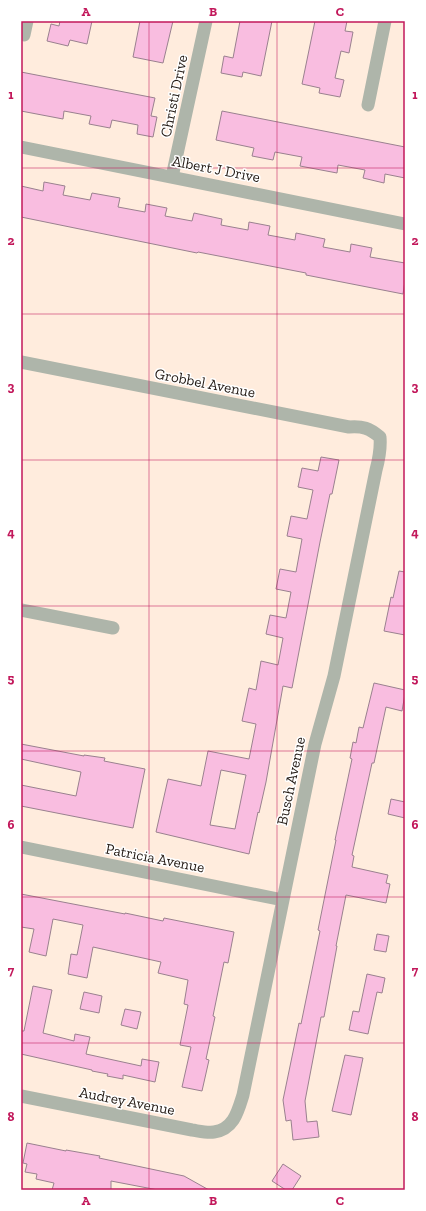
<svg xmlns="http://www.w3.org/2000/svg" width="426" height="1211" font-family="'Zilla Slab',serif">
<style>
.building{fill:#f9bde0;stroke:#9a818f;fill-rule:evenodd}
.lines{fill:none;stroke-linecap:round;stroke-linejoin:round}
.minor{stroke:#aeb5aa;stroke-width:13}
.grid{fill:none;stroke:#c2185b;stroke-width:1;stroke-opacity:0.55}
.labels{text-anchor:middle;stroke-width:3;stroke-linejoin:round;paint-order:stroke}
.street-label{font-size:15px;fill:#231a14;stroke:#fff}
.neatline{fill:none;stroke:#c2185b;stroke-width:1.5}
.grid-label{font-size:13px;text-anchor:middle;font-weight:bold;fill:#c2185b}
</style>
<rect width="100%" height="100%" fill="#ffecdd"/>
<path class="building" d="M60,21H92L87,44L70,40L68,46L47,41L51,24L59,26Z
M140,21H173L163,63L133,57Z
M240,21H272L261,76L243,72L242,77L221,73L224,56L233,58Z
M315,21H347L345,31L353,32L349,53L341,51L335,78L344,80L340,97L319,93L320,88L302,84Z
M21,72L155,98L151,116L157,117L153,137L137,134L138,125L112,120L110,128L89,124L91,116L64,111L63,119L21,111Z
M222,111L405,147V178L385,174L384,183L363,178L365,170L338,165L337,173L300,166L302,157L275,152L273,160L252,156L254,148L216,140Z
M44,182L65,186L63,195L90,200L92,193L120,198L118,207L145,212L146,204L167,208L165,216L192,221L194,213L222,219L221,225L248,230L249,222L270,226L268,235L295,240L296,233L325,239L323,247L350,252L351,244L372,248L370,257L405,263V281L403,294L306,275V273L198,252L197,253L21,217V186L43,191Z
M321,457L339,460L332,494H330L320,542L292,688L283,686L266,782L259,813L258,812L249,854L156,832L168,779L201,786L208,751L249,759L256,724L242,721L249,688L256,690L261,661L278,665L283,638L266,634L270,615L286,618L291,592L276,589L280,569L296,572L302,539L287,536L291,516L307,519L313,490L298,487L302,468L318,471ZM221,770L246,775L235,829L210,825Z
M399,571L405,572V635L384,631L391,597L393,598Z
M374,683L405,690V694L402,711L386,707L374,763H372L352,855L354,856L352,867L388,875L386,883L390,884L386,903L346,895L336,946H337L324,1017H321L305,1101L307,1122L317,1121L319,1137L293,1140L291,1120L286,1121L283,1100L299,1023L301,1024L320,931L318,930L336,840H335L352,759L350,758L353,742L356,743L359,727L363,728Z
M21,744L84,756V755L105,758L104,761L145,769L133,828L21,806V785L76,796L81,772L21,759Z
M391,799L405,802V818L388,814Z
M21,894L125,914V913L163,921L164,918L234,932L228,963L224,962L213,1016L215,1017L206,1059L209,1060L202,1091L182,1087L191,1047L180,1045L188,1005L184,1004L188,980L158,973L161,962L93,947L87,978L68,974L71,954L77,955L83,925L53,919L46,956L29,952L34,929L21,927Z
M377,934L389,936L386,952L374,950Z
M367,974L385,978L382,993L377,992L368,1034L349,1030L353,1011L359,1012Z
M33,986L52,990L43,1033L74,1041L75,1034L90,1037L86,1054L141,1066L142,1059L159,1062L155,1082L123,1075V1079L107,1076L108,1074L92,1071V1070L21,1054V1031H24Z
M84,992L102,996L99,1013L80,1009Z
M125,1009L141,1012L137,1029L121,1025Z
M345,1055L363,1058L351,1115L332,1111Z
M27,1143L66,1151V1150L100,1156L99,1158L184,1176L209,1190H158L111,1181V1190H52L54,1183L36,1179L37,1174L25,1172L27,1164L23,1163Z
M283,1164L301,1176L292,1190H286L272,1181Z"/>
<g class="lines">
<path class="minor" d="M24,35L27,21
M368,105L385,21
M21,147L405,224
M172,177L206,21
M21,362L349,427C363,426 369,428 380,437C381,449 379,459 376,470L334,676L315,744L243,1095C238,1111 234,1129 214,1132C207,1133 199,1131 192,1130L21,1096
M21,610L113,628
M21,847L283,900"/>
</g>
<path class="grid" d="M149,21V1190M277,21V1190M21,168H405M21,314H405M21,460H405M21,606H405M21,751H405M21,897H405M21,1043H405"/>
<g class="labels">
<g class="street-label">
<text transform="translate(174 96) rotate(-78)" y="5">Christi Drive</text>
<text transform="translate(216 169) rotate(11)" y="5">Albert J Drive</text>
<text transform="translate(205 383) rotate(11)" y="5">Grobbel Avenue</text>
<text transform="translate(291 781) rotate(-78)" y="5">Busch Avenue</text>
<text transform="translate(155 858) rotate(11)" y="5">Patricia Avenue</text>
<text transform="translate(127 1101) rotate(11)" y="5">Audrey Avenue</text>
</g>
</g>
<rect width="426" height="1211" fill="none" stroke="#ffffff" stroke-width="44"/>
<rect x="22" y="22" width="382" height="1167" class="neatline"/>
<g class="grid-label">
<text x="86" y="16">A</text>
<text x="213" y="16">B</text>
<text x="340" y="16">C</text>
<text x="11" y="99">1</text>
<text x="415" y="99">1</text>
<text x="11" y="245">2</text>
<text x="415" y="245">2</text>
<text x="11" y="391">3</text>
<text x="415" y="391">3</text>
<text x="11" y="537">4</text>
<text x="415" y="537">4</text>
<text x="11" y="683">5</text>
<text x="415" y="683">5</text>
<text x="11" y="829">6</text>
<text x="415" y="829">6</text>
<text x="11" y="975">7</text>
<text x="415" y="975">7</text>
<text x="11" y="1121">8</text>
<text x="415" y="1121">8</text>
<text x="86" y="1205">A</text>
<text x="213" y="1205">B</text>
<text x="340" y="1205">C</text>
</g>
</svg>
